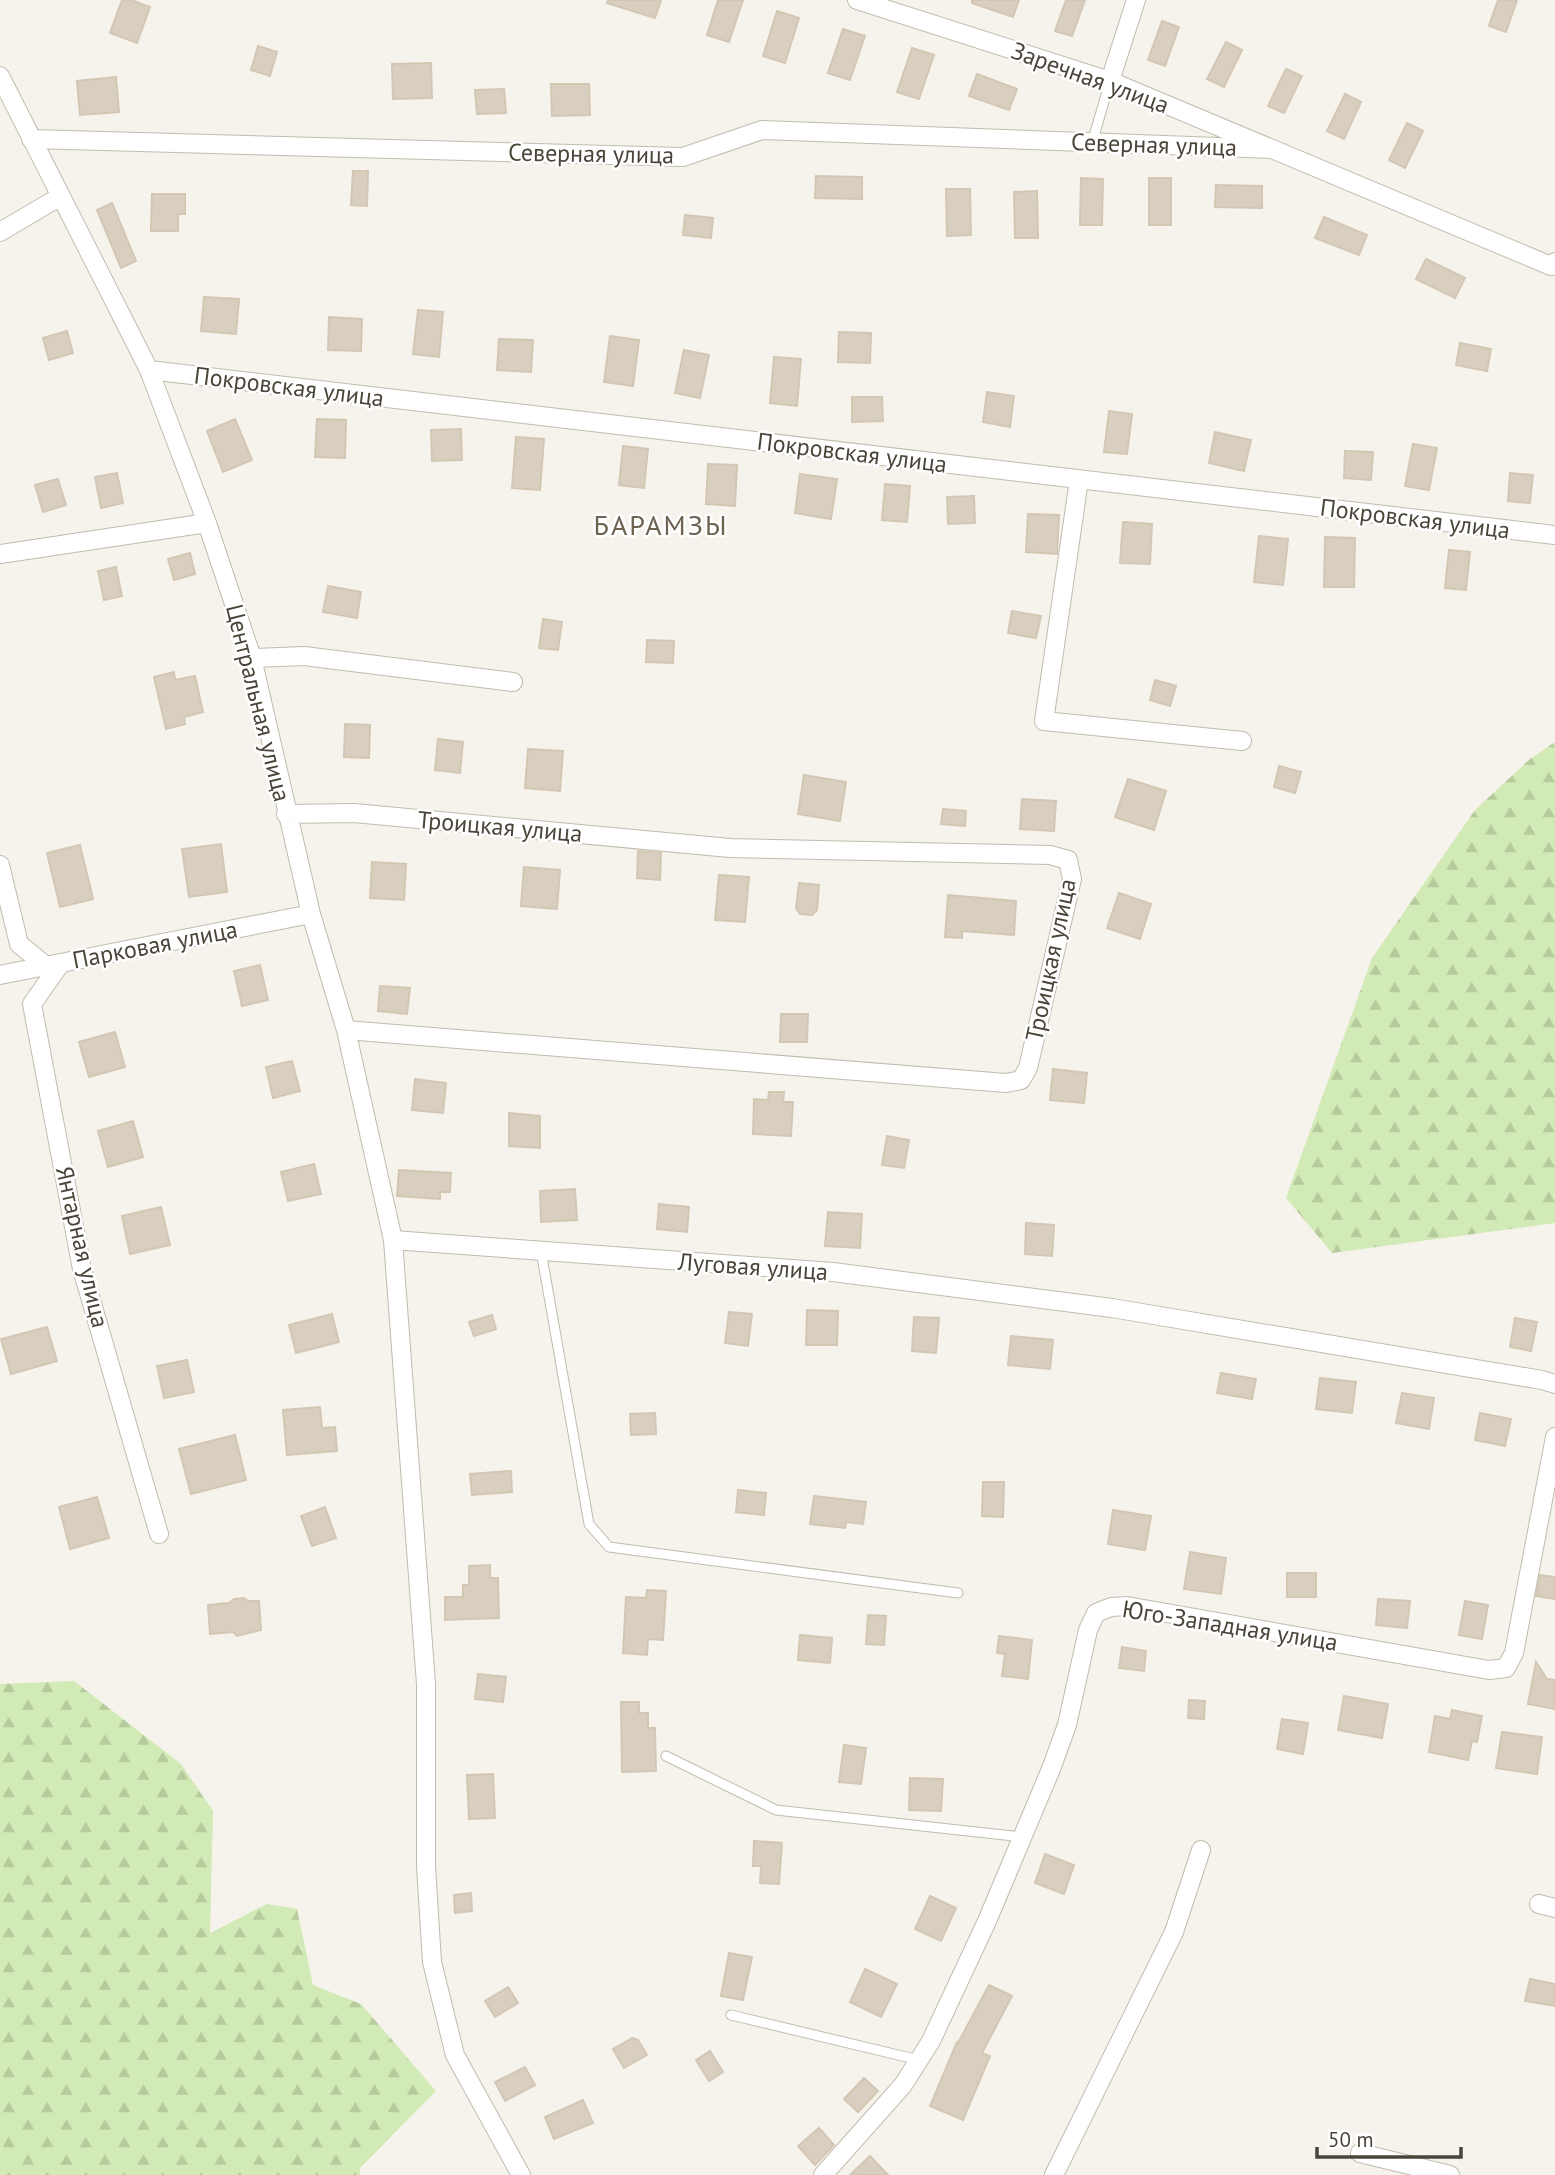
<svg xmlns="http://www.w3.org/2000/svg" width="1555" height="2175" font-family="'PT Sans',sans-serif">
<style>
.forest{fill:url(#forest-firs)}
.building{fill:#d8cfc1;stroke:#d3c7b4;stroke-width:2}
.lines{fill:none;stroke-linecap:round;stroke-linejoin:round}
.service-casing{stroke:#c2bbae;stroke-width:11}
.minor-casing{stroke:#c2bbae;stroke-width:20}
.service{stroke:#fff;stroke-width:9}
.minor{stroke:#fff;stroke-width:18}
.labels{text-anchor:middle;stroke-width:5;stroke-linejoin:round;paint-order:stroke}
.street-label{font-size:24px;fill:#4b4439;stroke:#fff}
.quarter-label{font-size:28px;letter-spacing:2px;fill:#6e6250;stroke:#fff}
</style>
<defs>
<pattern id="forest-firs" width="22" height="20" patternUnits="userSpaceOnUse" patternTransform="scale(1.75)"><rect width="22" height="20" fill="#d2eab5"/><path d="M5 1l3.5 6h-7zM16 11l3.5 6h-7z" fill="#b6ca9c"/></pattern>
</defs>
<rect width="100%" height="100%" fill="#f6f3ec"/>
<path class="forest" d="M1555,742V1223L1332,1253L1286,1198L1372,958L1475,810L1530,759Z
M74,1681L181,1764L213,1811L210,1933L267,1904L297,1909L313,1985L361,2004L436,2091L360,2168V2175H0V1684Z"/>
<path class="building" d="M122,0H131L150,7L137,43L110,33Z
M608,0H661L655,18L607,3Z
M718,0H743L729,42L707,35Z
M972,0H1019L1013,17L972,3Z
M1066,0H1085L1072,36L1055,31Z
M1498,0H1517L1506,32L1489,26Z
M777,11L799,18L785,63L763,56Z
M1162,21L1179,27L1165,66L1148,60Z
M843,29L865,36L850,80L828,73Z
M1226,42L1242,50L1224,87L1207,79Z
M258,46L277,52L270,76L251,70Z
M912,48L934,55L919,99L897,92Z
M431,63L432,98L393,99L392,64Z
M1286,69L1302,76L1284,113L1268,106Z
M977,74L1017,89L1009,110L969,96Z
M116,77L119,112L80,115L77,81Z
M551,84H589L590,115L552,116Z
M504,89L506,113L477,114L475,90Z
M1345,94L1361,102L1344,139L1327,131Z
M1407,123L1423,131L1405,168L1389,160Z
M353,171H368L367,206L351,205Z
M816,176L862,177V199L815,198Z
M1081,178L1103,179L1102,225H1080Z
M1149,178H1171V225H1149Z
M1216,185L1262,186V208L1215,207Z
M946,189H970L971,235L947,236Z
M1037,191L1038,238H1015L1014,192Z
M152,194H185V214H178V231H151Z
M112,203L136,261L121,268L97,210Z
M685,215L713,218L711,238L683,235Z
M1324,217L1367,235L1359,255L1315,238Z
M1426,259L1465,278L1455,298L1416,279Z
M204,297L239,299L236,334L201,331Z
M418,310L443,312L439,357L413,354Z
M329,317L362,319L361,351L328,350Z
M67,331L73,353L49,360L43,338Z
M839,332L871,333L870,363L838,362Z
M610,336L639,340L633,386L604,382Z
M499,339L533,340L531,372L497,370Z
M1460,343L1491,349L1487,371L1456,365Z
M684,350L709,355L700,398L675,393Z
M774,357L801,359L797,406L770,403Z
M987,392L1014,396L1010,427L983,422Z
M852,397H882L883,421L852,422Z
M1109,411L1132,414L1127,454L1104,452Z
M235,419L252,460L223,472L207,431Z
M317,419L346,420L345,458L315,457Z
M461,429L462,460L432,461L431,430Z
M1215,432L1251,440L1244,471L1209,463Z
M516,437L544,439L540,490L512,488Z
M1413,444L1437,448L1429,490L1405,486Z
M623,446L648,449L644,488L619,485Z
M1345,451L1373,452L1371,480L1344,478Z
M708,464L737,465L735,506L706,504Z
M117,473L123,503L101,508L95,477Z
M1510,473L1533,475L1530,503L1508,501Z
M800,474L837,479L831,519L795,513Z
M58,479L66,505L43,512L35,485Z
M885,484L910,486L907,522L882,520Z
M974,496L975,523L948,524L947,497Z
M1028,514L1059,515L1057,554L1026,552Z
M1123,522L1152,524L1150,564L1120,563Z
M1259,536L1288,539L1283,585L1254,582Z
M1325,537L1355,538L1354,587H1324Z
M1449,550L1470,552L1466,590L1445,588Z
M190,553L195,574L174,580L168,559Z
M116,567L122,596L104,600L98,571Z
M328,586L361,592L357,618L323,612Z
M1012,611L1041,616L1036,638L1008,633Z
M543,619L562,622L558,650L539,648Z
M647,640L674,641L673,663L646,662Z
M174,672L175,680L195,676L203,712L184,717L185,724L166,729L154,677Z
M1155,680L1176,686L1170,706L1150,700Z
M345,724L370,725L369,758L344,757Z
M438,739L463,742L460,773L435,770Z
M528,749L563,751L560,791L525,788Z
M1279,766L1301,772L1295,793L1274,787Z
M804,775L846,782L840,821L798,814Z
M1128,779L1166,791L1154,830L1115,817Z
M1022,799L1056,801L1054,831L1020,829Z
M943,809L966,811L965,826L941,824Z
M221,844L227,892L189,897L182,849Z
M80,845L93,899L60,907L47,853Z
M638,851L661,853L660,880L637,878Z
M372,862L406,864L404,900L370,898Z
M524,867L560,870L557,909L521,906Z
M719,875L749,877L745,922L715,920Z
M799,883L819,885L817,910L812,915L800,914L796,908Z
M1119,893L1151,904L1140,939L1107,928Z
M948,895L1016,901L1014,935L962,931V938L945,937Z
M260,965L268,1000L242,1006L234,971Z
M380,986L410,988L407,1014L378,1011Z
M781,1014H808L807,1042H780Z
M115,1032L125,1067L89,1077L79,1042Z
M292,1061L300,1091L273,1098L266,1067Z
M1053,1069L1087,1073L1084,1103L1050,1100Z
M415,1079L446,1083L443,1113L412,1110Z
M769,1092H784L783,1102H793L791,1136L753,1134L754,1099L768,1100Z
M509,1113L540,1116V1148L509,1146Z
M133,1121L143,1157L108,1167L98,1131Z
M887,1136L909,1140L904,1168L882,1165Z
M314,1164L321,1194L288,1201L281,1172Z
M399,1170L451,1173L450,1192H440V1199L397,1196Z
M575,1189L577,1220L541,1222L540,1191Z
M659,1204L689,1207L687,1232L657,1229Z
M161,1207L170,1245L130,1254L122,1216Z
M828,1212L862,1214L860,1248L825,1246Z
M1026,1223L1054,1225L1052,1256L1025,1254Z
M807,1310L838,1311L837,1345H806Z
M729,1312L752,1314L748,1346L725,1343Z
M332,1314L339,1342L296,1353L289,1325Z
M492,1315L496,1329L474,1336L469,1322Z
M914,1317L939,1318L936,1353L912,1351Z
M1515,1318L1537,1322L1531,1351L1510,1347Z
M47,1327L57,1361L11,1374L1,1339Z
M1011,1336L1053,1340L1050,1369L1008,1365Z
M187,1360L194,1392L164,1398L157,1366Z
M1221,1373L1256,1379L1252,1399L1217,1393Z
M1320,1378L1356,1382L1352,1413L1316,1409Z
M1402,1393L1434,1398L1429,1429L1396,1423Z
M320,1407L322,1428L335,1427L337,1451L287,1455L283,1410Z
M655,1413L656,1434L631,1435L630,1414Z
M1480,1413L1511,1419L1505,1446L1475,1440Z
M235,1435L246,1480L191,1494L179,1449Z
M511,1471L512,1492L472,1495L470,1474Z
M983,1482H1004L1003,1517L982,1516Z
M738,1490L766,1493L764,1515L736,1512Z
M814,1496L866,1502L863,1524L846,1522L845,1528L810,1524Z
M97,1497L109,1538L70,1549L59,1507Z
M325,1507L336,1538L312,1546L301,1516Z
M1113,1510L1151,1516L1145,1550L1108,1544Z
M1190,1552L1226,1558L1221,1594L1184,1589Z
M490,1565V1578H498L499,1618L445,1620V1597H463V1585H469V1566Z
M1287,1573H1316V1597H1287Z
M1540,1575L1555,1577V1599L1536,1596Z
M647,1590L666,1591L663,1640L648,1639L647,1655L623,1653L626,1597L646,1598Z
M244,1598L248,1601H259L261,1630L237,1636L233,1632L210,1634L208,1605L229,1603L234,1599Z
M1378,1599L1410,1601L1407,1628L1376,1625Z
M1465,1601L1488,1605L1482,1639L1459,1635Z
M868,1615L886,1616L884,1645L866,1644Z
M800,1635L832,1638L830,1663L798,1660Z
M999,1636L1032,1640L1028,1679L1002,1676L1005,1654L997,1653Z
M1122,1647L1146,1651L1144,1671L1119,1668Z
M1536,1662L1547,1679L1555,1680V1709L1528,1704Z
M478,1674L506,1677L503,1702L475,1699Z
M1344,1696L1388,1704L1382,1738L1338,1730Z
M1189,1700L1205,1701L1204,1719L1188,1718Z
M621,1702H639V1713H648V1728H655L656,1771L622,1772Z
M1452,1710L1482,1716L1477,1742L1472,1741L1468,1760L1429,1752L1435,1716L1450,1719Z
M1282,1719L1308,1723L1303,1754L1277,1749Z
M1502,1732L1542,1737L1537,1774L1496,1768Z
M844,1745L866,1748L861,1784L839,1782Z
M493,1774L495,1818L469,1819L467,1775Z
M910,1778L943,1779L941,1811L909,1810Z
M754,1841L782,1843L779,1884L760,1883L761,1866H753Z
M1045,1854L1074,1865L1064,1894L1035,1883Z
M471,1893L472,1911L455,1913L454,1895Z
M930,1896L956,1908L941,1941L915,1929Z
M729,1953L752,1957L743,2000L721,1996Z
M865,1969L897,1984L881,2017L850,2002Z
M1530,1979L1555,1984V2006L1525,2001Z
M989,1985L1012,1996L982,2053L990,2056L963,2120L930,2106L957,2042L958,2043Z
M508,1987L518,2003L495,2017L485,2001Z
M632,2038L638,2040L647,2055L624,2068L613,2049Z
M710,2051L723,2072L709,2081L696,2060Z
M525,2067L535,2085L505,2101L495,2082Z
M864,2078L878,2091L858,2112L844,2099Z
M583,2100L593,2123L554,2139L545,2117Z
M819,2128L834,2145L815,2165L798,2146Z
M870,2156L888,2175H850Z"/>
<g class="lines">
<defs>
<path id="service" d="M1092,143L1110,81
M541,1251L589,1524L609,1547L958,1593
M666,1756L776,1810L1022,1837
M731,2015L919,2060"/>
<path id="minor" d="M857,0L1110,81L1551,266L1555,262
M0,76L149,370L207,523L252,658L311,914L346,1030L393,1240L426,1684V1866L432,1962L455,2055L521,2175
M1110,81L1136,0
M31,139L683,157L762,130L1273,149
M0,232L61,196
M149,370L1555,535
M1079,480L1044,721L1242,741
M0,554L207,523
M252,658L304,656L513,682
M286,814L354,813L730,848L1050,855L1068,860L1072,879L1028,1068L1021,1080L1006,1083L346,1030
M0,865L19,944L46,966
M61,963L32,1004L82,1269L159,1534
M0,975L311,914
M393,1240L833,1272L1112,1308L1542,1380L1555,1384
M1539,1904L1555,1908
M1360,2153L1450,2175
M823,2175L903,2085L931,2041L987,1921L1051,1769L1067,1725L1088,1630L1096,1613L1111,1607L1127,1606L1489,1670L1506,1668L1514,1653L1555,1437
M1054,2175L1174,1932L1201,1850"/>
</defs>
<use href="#service" class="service-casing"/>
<use href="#minor" class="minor-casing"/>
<use href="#service" class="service"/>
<use href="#minor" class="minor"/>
</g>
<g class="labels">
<g class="street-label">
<text transform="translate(1090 78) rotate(20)" y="8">Заречная улица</text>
<text transform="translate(1154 145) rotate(2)" y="8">Северная улица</text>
<text transform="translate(591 154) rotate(1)" y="8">Северная улица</text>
<text transform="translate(289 387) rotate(7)" y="8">Покровская улица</text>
<text transform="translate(852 453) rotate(7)" y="8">Покровская улица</text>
<text transform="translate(1415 519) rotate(7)" y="8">Покровская улица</text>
<text transform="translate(258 703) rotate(76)" y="8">Центральная улица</text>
<text transform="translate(500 827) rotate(5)" y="8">Троицкая улица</text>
<text transform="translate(155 945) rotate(-11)" y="8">Парковая улица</text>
<text transform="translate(1051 960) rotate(-78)" y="8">Троицкая улица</text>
<text transform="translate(82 1247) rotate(77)" y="8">Янтарная улица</text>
<text transform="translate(753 1267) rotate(4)" y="8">Луговая улица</text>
<text transform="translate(1230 1626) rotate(9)" y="8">Юго-Западная улица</text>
</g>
<g class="quarter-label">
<text x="661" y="535">БАРАМЗЫ</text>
</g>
</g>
<path d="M1317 2147v10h144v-10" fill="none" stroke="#4b4439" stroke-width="3.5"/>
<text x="1328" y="2147" font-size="21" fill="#4b4439" stroke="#ffffff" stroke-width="5" paint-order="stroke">50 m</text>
</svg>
